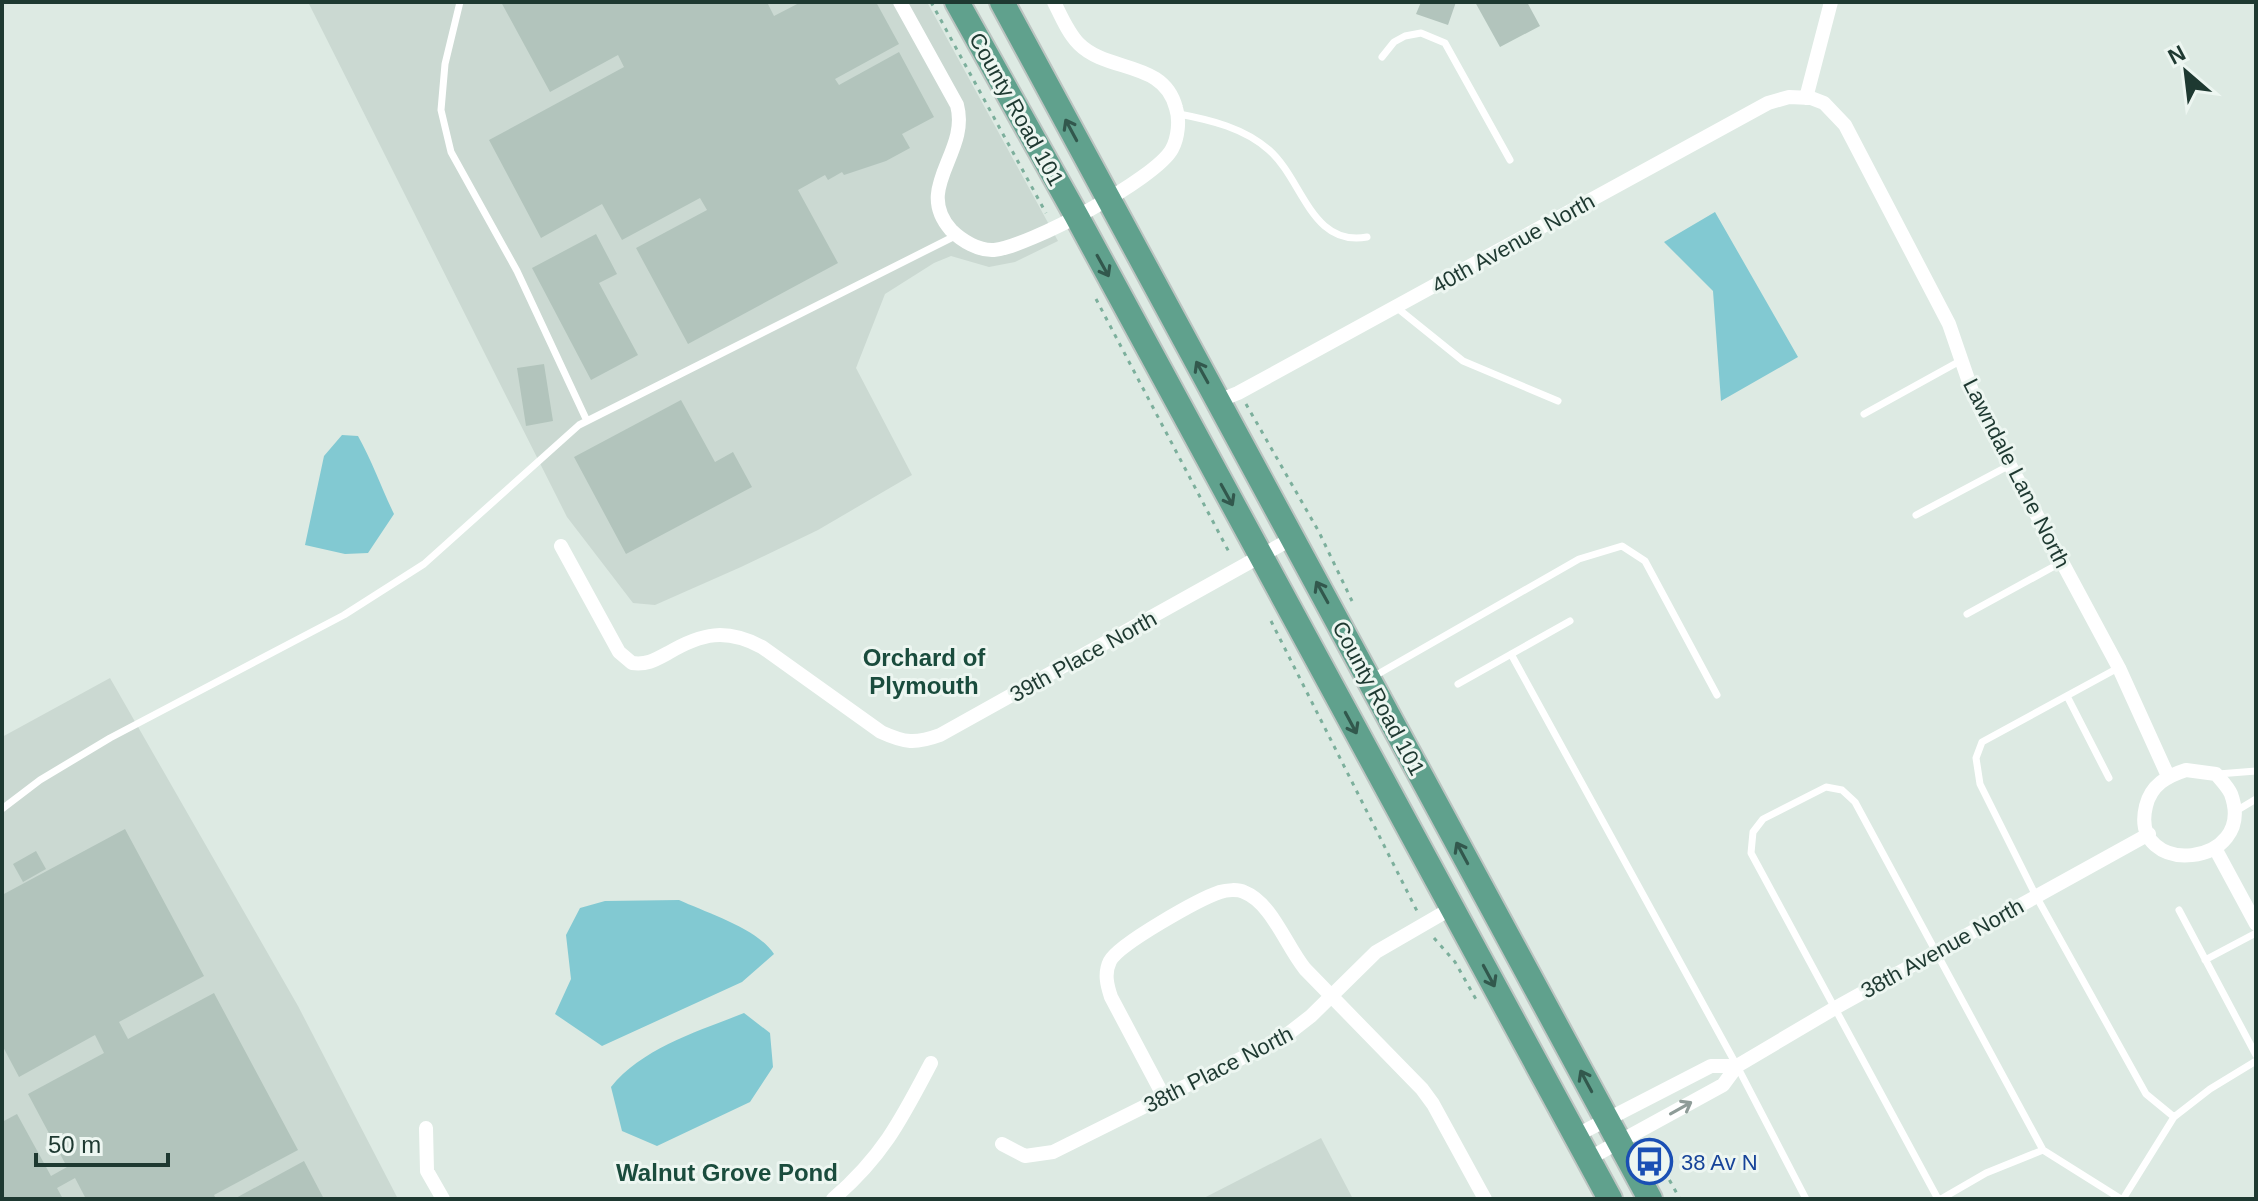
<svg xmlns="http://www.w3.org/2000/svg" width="2258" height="1201" font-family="Arial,sans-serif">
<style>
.built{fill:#cbd9d2}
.water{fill:#82c9d2}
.building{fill:#b2c4bc}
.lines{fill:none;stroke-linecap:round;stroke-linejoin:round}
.primary-casing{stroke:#bcc4c1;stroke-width:28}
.path{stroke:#7caf9c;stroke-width:3;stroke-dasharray:4 6;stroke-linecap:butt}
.lane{stroke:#fff;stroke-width:7}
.street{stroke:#fff;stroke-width:14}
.primary{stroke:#60a18d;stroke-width:24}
.oneway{stroke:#32584d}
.oneway2{stroke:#8e9c98}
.labels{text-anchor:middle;stroke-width:6;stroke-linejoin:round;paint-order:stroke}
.street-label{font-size:22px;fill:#1e3931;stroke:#edf6f1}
.transit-label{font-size:22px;fill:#164399;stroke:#edf6f1;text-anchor:start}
.neighbourhood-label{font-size:24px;font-weight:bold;fill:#1a4c3d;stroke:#edf6f1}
</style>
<rect width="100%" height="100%" fill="#ddeae3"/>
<path class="built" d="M308,2H927L1058,241L1015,262L989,267L951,256L934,263L885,294L856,368L912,475L818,530L741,567L655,605L633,603L567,517Z
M110,678L298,1006L398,1199H2V737Z
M1321,1138L1353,1199H1202Z"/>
<path class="water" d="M1715,212L1798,357L1721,401L1713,291L1664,242Z
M342,435L358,436C372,461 381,487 394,514L368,553L345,554L305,545L324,456Z
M679,900C707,913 757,928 774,954L742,982L602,1046L555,1014L571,979L566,935L580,908L605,901Z
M744,1013L770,1033L773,1067L750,1102L657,1146L622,1131L611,1087C642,1048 699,1031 744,1013Z"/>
<path class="building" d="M501,2H767L774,16L801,2H876L899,44L835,79L839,85L899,52L934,117L902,134L910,148L886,161L844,175L842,172L828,180L825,175L798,190L838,263L688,344L636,248L707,210L700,198L622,240L602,204L541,238L489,140L624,67L618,55L550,92Z
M1421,2H1456L1448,25L1416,14Z
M1475,2H1527L1540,26L1500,47Z
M596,234L617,274L599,283L638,355L591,380L532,268Z
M544,364L553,421L526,426L517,368Z
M681,400L715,462L733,452L752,487L626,554L574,457Z
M125,829L204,976L119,1022L128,1039L214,993L298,1150L214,1195L216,1199H86L75,1178L57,1188L63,1199H2V1122L17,1114L51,1176L67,1167L28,1094L104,1053L95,1035L19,1077L2,1045V895Z
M36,851L46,869L23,882L13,864Z
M304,1161L324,1199H234Z"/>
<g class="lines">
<defs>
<path id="primary" d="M957,2L1076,215L1610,1199
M1002,2L1650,1199"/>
</defs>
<use href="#primary" class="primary-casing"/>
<path class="path" d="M931,2L1046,213
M1096,299L1230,554
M1246,404L1319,532L1352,601
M1271,621L1417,911
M1434,938L1455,962L1477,1001
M1650,1145L1680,1199"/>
<path class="lane" d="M460,2L445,64L441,110L451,152L517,271L587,421
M1382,57L1394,42L1405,36L1421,33L1445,43L1510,160
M1179,114C1211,120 1244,128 1269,150C1303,180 1311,247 1367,237
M1396,307L1463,361L1558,401
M1864,414L1960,361
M1916,515L2010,465
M1967,614L2062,562
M1511,654L1737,1066L1806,1199
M2118,668L1982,742L1976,758L1980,784L2036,896L2146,1094L2174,1117
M1371,678L1579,559L1622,546L1645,561L1717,695
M1458,684L1570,621
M2067,696L2109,778
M2218,774L2256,771
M2,809L40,780L110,738L344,615L424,564L579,425L957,235
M2236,811L2256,799
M2179,910L2256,1055
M2205,960L2256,933
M1938,1199L1751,853L1753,832L1763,819L1826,787L1842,790L1855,802L2043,1150L2121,1199
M1941,1199L1986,1173L2043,1150
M2123,1199L2174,1117L2210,1089L2256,1061"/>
<path class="street" d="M900,2L957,105C970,153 913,187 951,230C962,241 979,251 994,250C1028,247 1156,179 1172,149C1178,138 1180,120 1176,108C1164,60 1108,73 1079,44C1068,33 1061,16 1054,2
M1806,98L1831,2
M1218,401L1238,393L1768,103L1789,97L1811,98L1824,103L1845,125L1949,324L1972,391L1984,417L2119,668L2168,776
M561,546L619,652L632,663C647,665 655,660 668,653C702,633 726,628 762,647L881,732C905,743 915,744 940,735L1293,538
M2186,770L2216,774C2221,780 2228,787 2231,794C2258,868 2128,879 2146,806C2151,785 2167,776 2186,770Z
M2216,850L2256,924
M1164,1097L1111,997C1107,985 1104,973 1110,961C1119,944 1199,899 1220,892C1226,890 1238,889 1244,892C1272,903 1286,946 1305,969L1422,1089L1433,1104L1485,1199
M426,1128L427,1171L443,1199
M1575,1136L1711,1066H1737
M1002,1144L1025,1156L1053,1152L1284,1037L1311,1016L1376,952L1452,908
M1588,1159L1723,1085L1737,1066L1835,1008L2149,834
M833,1199C883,1156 901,1120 931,1063"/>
<use href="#primary" class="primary"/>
</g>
<defs><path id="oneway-shaft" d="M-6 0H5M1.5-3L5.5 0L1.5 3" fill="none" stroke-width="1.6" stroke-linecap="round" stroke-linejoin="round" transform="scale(2)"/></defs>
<g class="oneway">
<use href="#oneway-shaft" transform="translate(1071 130) rotate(-118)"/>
<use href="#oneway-shaft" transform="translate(1103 266) rotate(61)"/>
<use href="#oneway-shaft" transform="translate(1202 372) rotate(-119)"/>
<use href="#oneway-shaft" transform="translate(1227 495) rotate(61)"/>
<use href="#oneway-shaft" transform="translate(1322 592) rotate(-119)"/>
<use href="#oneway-shaft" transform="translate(1351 723) rotate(62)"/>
<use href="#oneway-shaft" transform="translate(1462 853) rotate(-118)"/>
<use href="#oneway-shaft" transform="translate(1489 976) rotate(62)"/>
<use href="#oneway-shaft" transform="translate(1586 1081) rotate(-118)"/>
</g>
<use class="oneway2" href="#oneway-shaft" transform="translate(1681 1108) rotate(-29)"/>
<defs>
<symbol id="bus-ring" viewBox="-11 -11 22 22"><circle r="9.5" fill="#edf6f1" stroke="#1a4fb4" stroke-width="1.5"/><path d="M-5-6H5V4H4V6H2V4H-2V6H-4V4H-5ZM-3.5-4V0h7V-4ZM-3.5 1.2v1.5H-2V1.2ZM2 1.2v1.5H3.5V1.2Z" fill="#1a4fb4"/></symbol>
</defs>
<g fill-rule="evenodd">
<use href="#bus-ring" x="1624" y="1136" width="51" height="51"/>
</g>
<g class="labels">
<g class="street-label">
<text transform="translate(1017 109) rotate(61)" y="8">County Road 101</text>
<text transform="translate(1513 243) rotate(-29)" y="8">40th Avenue North</text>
<text transform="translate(2017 473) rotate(63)" y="8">Lawndale Lane North</text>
<text transform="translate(1083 656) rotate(-29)" y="8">39th Place North</text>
<text transform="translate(1379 698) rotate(62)" y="8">County Road 101</text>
<text transform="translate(1942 948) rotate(-29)" y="8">38th Avenue North</text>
<text transform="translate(1218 1069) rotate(-27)" y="8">38th Place North</text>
</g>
<g class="transit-label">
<text x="1681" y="1170">38 Av N</text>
</g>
<g class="neighbourhood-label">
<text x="924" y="666">Orchard of<tspan x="924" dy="28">Plymouth</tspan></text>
<text x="727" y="1181">Walnut Grove Pond</text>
</g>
</g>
<rect width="2258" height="1201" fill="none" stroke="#1e3931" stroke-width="8"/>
<g transform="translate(2186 72) rotate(332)" stroke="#edf6f1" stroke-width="6" paint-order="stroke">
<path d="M0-6L14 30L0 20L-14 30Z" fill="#1e3931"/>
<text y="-12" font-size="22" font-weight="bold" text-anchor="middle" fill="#1e3931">N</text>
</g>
<path d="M36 1153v12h132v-12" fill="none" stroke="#1e3931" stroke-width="4"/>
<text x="48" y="1153" font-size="24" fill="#1e3931" stroke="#edf6f1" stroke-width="6" paint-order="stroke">50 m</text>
</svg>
